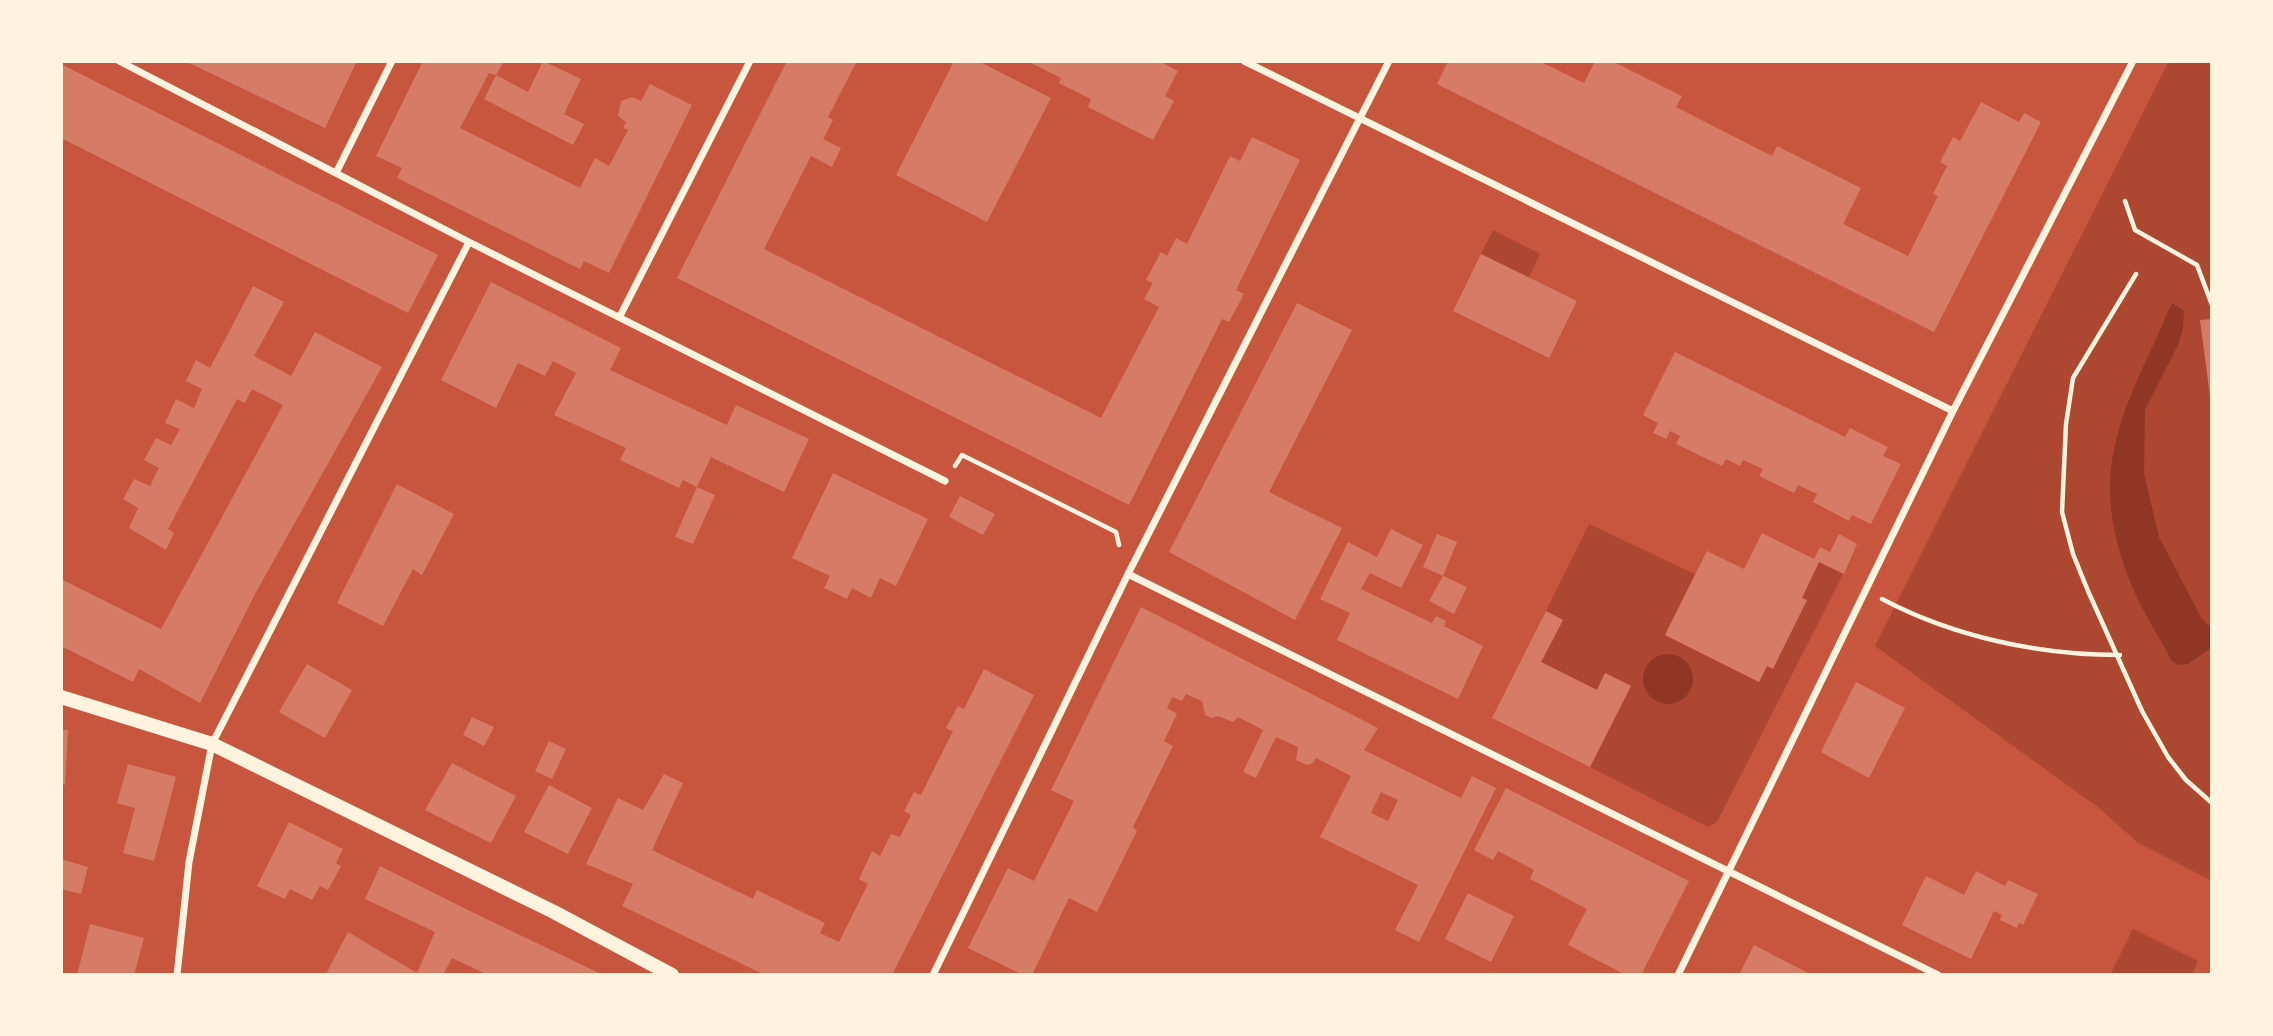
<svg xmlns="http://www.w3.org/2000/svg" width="2273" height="1036" font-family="Manrope,sans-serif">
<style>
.green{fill:#ae4732}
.water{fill:#8f3625}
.building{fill:#d67c66;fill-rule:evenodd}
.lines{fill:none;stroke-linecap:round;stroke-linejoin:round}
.path{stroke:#fff3e0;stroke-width:4.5}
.minor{stroke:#fff3e0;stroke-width:7}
.secondary{stroke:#fff3e0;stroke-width:14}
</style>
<rect width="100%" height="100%" fill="#c8553d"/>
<path class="green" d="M2169,61H2212V881L2137,842L2099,808L1875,646Z
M1493,230L1540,254L1529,278L1481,254Z
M1589,524L1695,574L1665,635L1759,682L1819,562L1843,574L1717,822L1708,827L1590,767L1631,686L1605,673L1597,690L1541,662L1563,620L1546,611Z
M2133,929L2198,961L2192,975H2110Z"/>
<path class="water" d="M2172,303L2184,311L2183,328L2178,345L2145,410L2144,474L2159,537L2202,619L2212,628V647L2188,664L2178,665L2171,660C2159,636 2144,614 2133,589C2094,494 2108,441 2150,352C2158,336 2164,319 2172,303Z
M1643 679a25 25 0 1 1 50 0a25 25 0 1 1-50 0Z"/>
<path class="building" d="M185,61H357L325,128Z
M423,61H504L496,75L528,92L543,61L581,79L564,114L584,124L573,145L484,99L496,75L489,73L460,128L580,188L595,158L609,166L628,130L623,128L626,122L618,116L621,101L632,97L641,101L650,84L692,105L609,273L584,261L580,269L397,178L402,168L376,156Z
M787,61H857L828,117L833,120L823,139L841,148L832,167L811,156L764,249L1101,418L1159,307L1144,299L1153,283L1146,280L1161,252L1167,256L1176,238L1187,244L1230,156L1240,161L1252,137L1300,160L1236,290L1244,294L1229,322L1222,319L1129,505L677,278Z
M954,61H978L1051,98L987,222L896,175Z
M1027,61H1159L1178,71L1165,96L1174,101L1153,140L1088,107L1091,99L1059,83L1061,78Z
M1448,61H1539L1584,83L1595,61H1612L1682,96L1676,107L1772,156L1777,146L1861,188L1843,224L1908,256L1938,196L1933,194L1947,166L1940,162L1953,137L1960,141L1981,102L2019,122L2024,113L2041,122L1934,332L1437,84Z
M61,64L438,255L408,313L61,138Z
M1481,254L1577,301L1549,358L1453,311Z
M491,282L621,348L610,370L727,425L736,405L809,439L784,492L711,457L697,487L683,480L679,488L620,460L626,448L554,415L576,373L553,361L545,376L518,363L496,408L441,380Z
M253,286L284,302L254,356L291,376L315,332L382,367L255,594L200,703L139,669L133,682L61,646V579L161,629L283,405L252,389L245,403L237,399L168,529L174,533L166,550L129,528L138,508L123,499L134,479L150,486L159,468L144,460L156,438L171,445L180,429L165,423L176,399L194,408L202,389L186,381L196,360L210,368Z
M1297,303L1352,330L1269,492L1342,528L1295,620L1169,552Z
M2212,319V396H2210L2200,320Z
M1675,352L1845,437L1850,428L1888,447L1883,456L1901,464L1871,524L1852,515L1849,521L1813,502L1817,494L1798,485L1794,493L1759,476L1763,469L1743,460L1740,466L1726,459L1722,466L1676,444L1680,436L1670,431L1666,439L1653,433L1658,423L1643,415Z
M833,473L928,519L896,586L880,578L871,598L852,588L847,599L824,588L830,576L792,558Z
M397,484L454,514L422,575L413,569L383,626L337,603Z
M697,487L715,495L693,544L675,537Z
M960,496L995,514L983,535L949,517Z
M1391,529L1423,545L1401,588L1370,573L1361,589L1432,623L1436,616L1446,621L1444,626L1483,646L1458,699L1337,640L1350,613L1320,599L1348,542L1377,557Z
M1762,533L1814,559L1820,547L1830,552L1839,534L1857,544L1844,574L1819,562L1802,598L1807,600L1773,669L1767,666L1759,682L1665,635L1707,551L1744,569Z
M1437,534L1457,542L1443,576L1423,567Z
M1443,576L1467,587L1454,614L1429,601Z
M1141,607L1378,728L1364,750L1461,798L1472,776L1496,788L1419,942L1395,930L1418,885L1320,837L1351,776L1316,758L1313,763L1307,765L1296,760L1298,747L1276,737L1256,778L1243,772L1263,730L1238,717L1233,722L1218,716L1212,718L1205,715L1202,701L1186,694L1182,701L1172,697L1167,708L1177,714L1164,741L1173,746L1133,827L1137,831L1097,912L1069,898L1032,975H1023L968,948L1008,868L1034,881L1074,801L1051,790ZM1381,792L1398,800L1388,821L1371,813Z
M1546,611L1563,620L1541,662L1597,690L1605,673L1631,686L1590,767L1492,718Z
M307,664L352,690L325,738L279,712Z
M984,669L1034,695L892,975H765L622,906L633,884L586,864L618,798L643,810L664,774L683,783L652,850L753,899L757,890L825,923L820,933L839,942L868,884L859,879L872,851L880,856L891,834L900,837L911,815L904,811L914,792L921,795L953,731L946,728L958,706L964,709Z
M1856,682L1905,708L1869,778L1821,752Z
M472,717L494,727L484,746L463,735Z
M61,730H68L65,785L61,784Z
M549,741L566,749L552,779L535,771Z
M452,763L516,796L491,843L425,810Z
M128,764L176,777L154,861L123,853L135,808L117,803Z
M549,785L592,808L568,854L524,832Z
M1506,788L1689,881L1641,975H1626L1568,945L1587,909L1530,879L1534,870L1498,851L1493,860L1474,850Z
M289,822L343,849L336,863L341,866L328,890L320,886L312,900L290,889L285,899L257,886Z
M61,859L88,867L81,894L61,889Z
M380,866L472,912L603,975H488L452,958L443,975H331L327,972L348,932L417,973L435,932L365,899Z
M1976,871L2005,886L2008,880L2038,894L2023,925L2019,923L2017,928L2000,920L2002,915L1994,911L1971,959L1902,925L1926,876L1964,895Z
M1468,893L1514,916L1491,962L1445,939Z
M90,924L144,938L134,975H77Z
M1754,945L1812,975H1739Z"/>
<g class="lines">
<path class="path" d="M2125,201L2135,230L2197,265L2212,305
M2136,274L2073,378L2066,424L2062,512L2073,554L2088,591L2142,711L2168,757L2186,780L2212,803
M955,466L962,455L1116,532L1119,545
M1882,599C1954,637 2039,655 2120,655"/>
<path class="minor" d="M119,61L469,242L945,481
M1244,61L1953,411
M336,173L392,61
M620,316L750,61
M1128,574L1938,975
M177,975L189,862L212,744L469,242
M933,975L1128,574L1389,61
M1678,975L1953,411L2133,61"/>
<path class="secondary" d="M61,697L212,744L554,912L672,975"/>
</g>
<rect width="2273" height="1036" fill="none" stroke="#fff3e0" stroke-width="126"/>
</svg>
